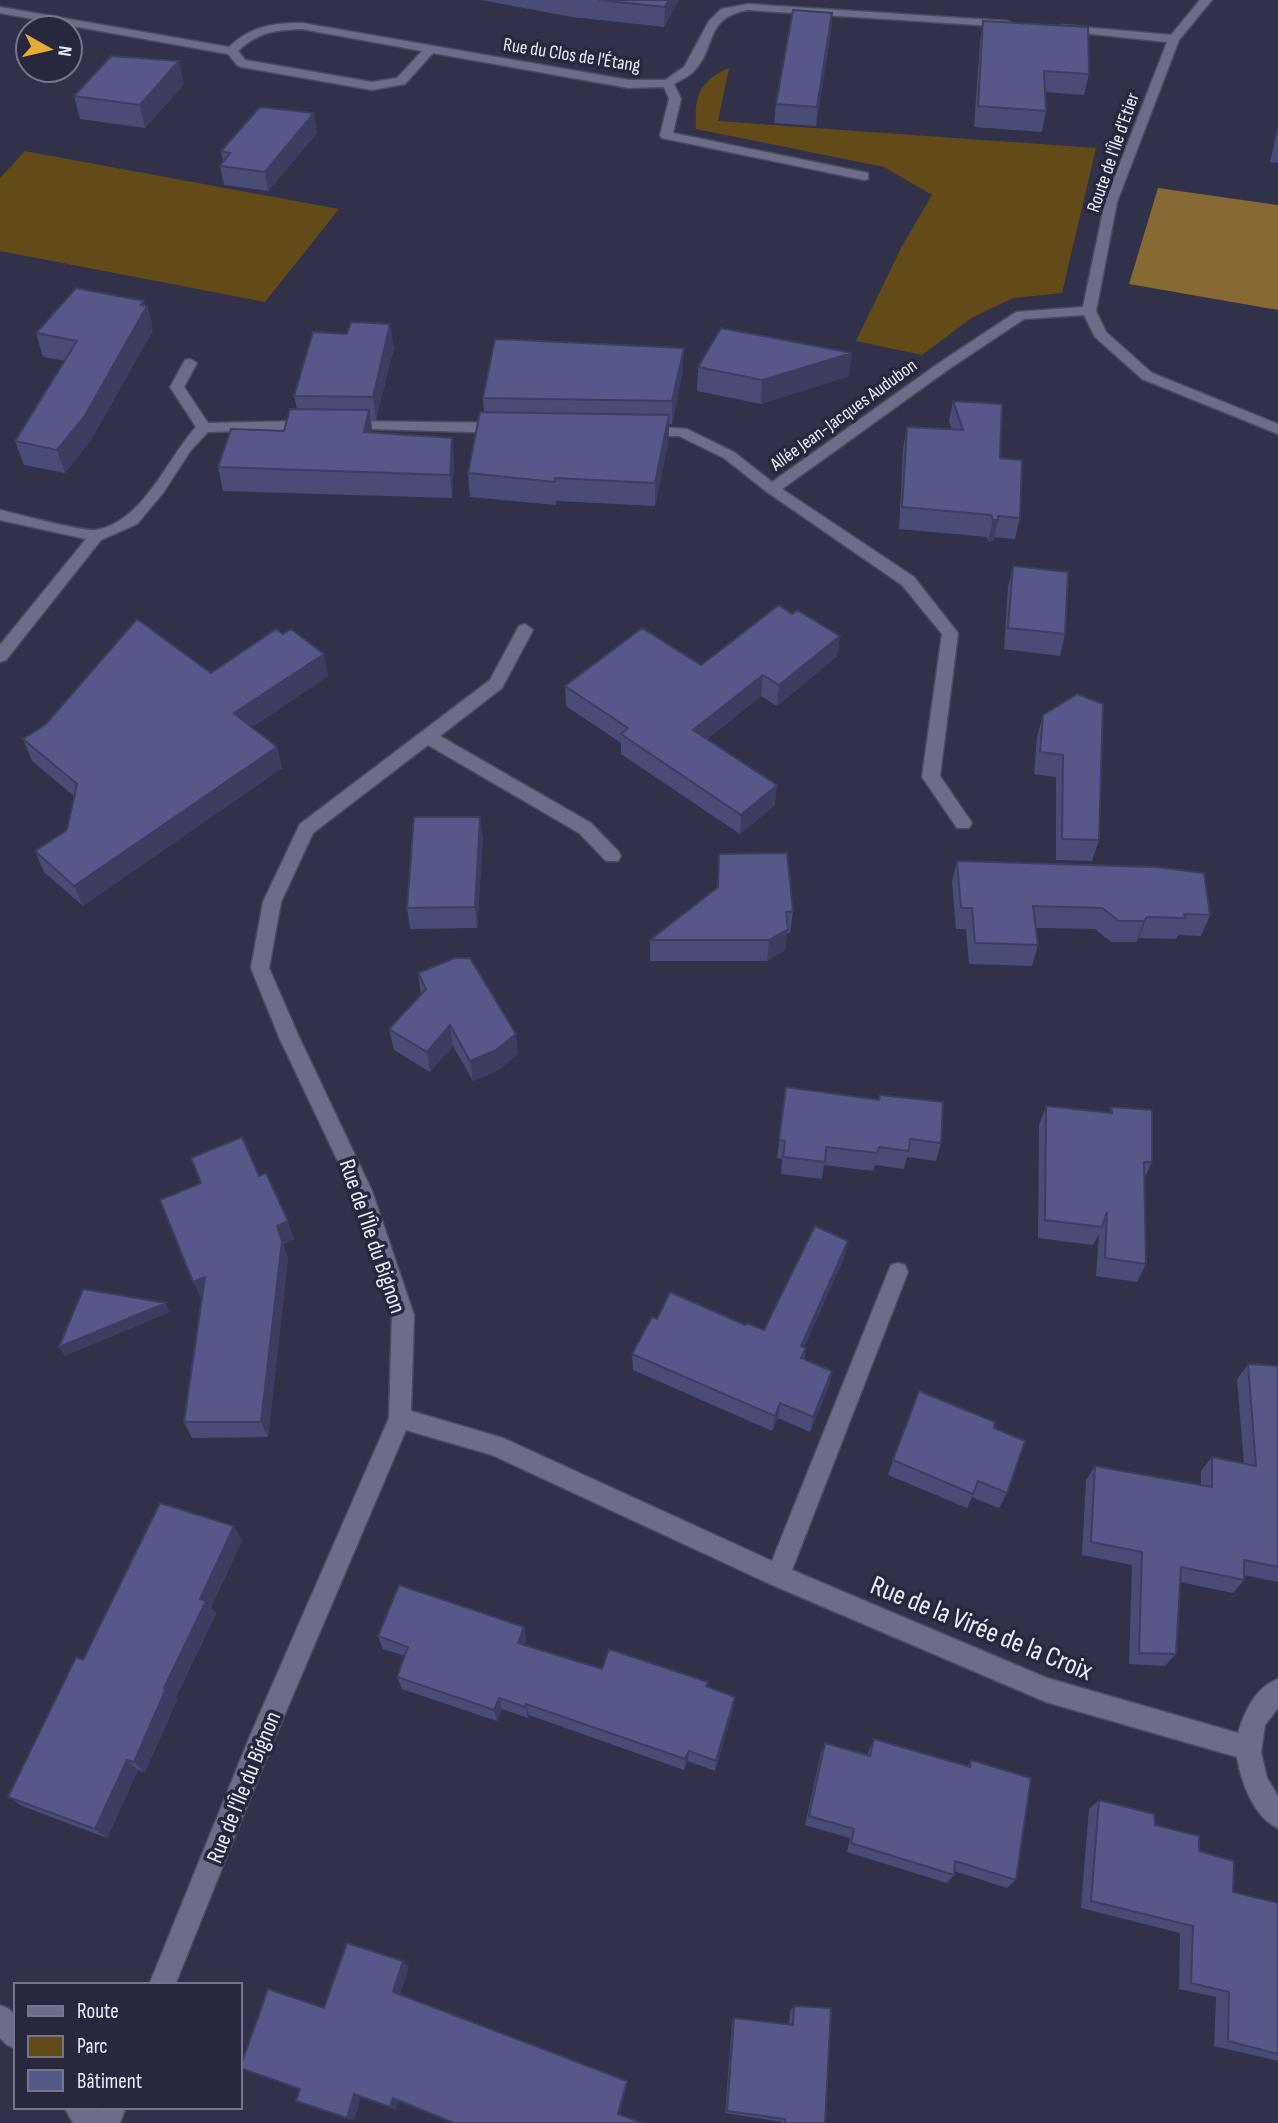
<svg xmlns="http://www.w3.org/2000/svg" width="1278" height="2123" font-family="'Sofia Sans Condensed',sans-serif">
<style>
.green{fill:#624a19}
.forest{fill:#866933}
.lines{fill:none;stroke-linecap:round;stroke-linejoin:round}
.minor-casing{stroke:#4c4c5f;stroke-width:3}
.minor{fill:#6c6d88;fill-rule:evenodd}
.wall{fill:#4b4b77}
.shaded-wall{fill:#3d3d61}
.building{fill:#57578a;stroke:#3d3d61;stroke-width:2}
.labels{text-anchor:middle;stroke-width:7;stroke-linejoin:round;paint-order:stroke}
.far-street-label{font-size:19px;fill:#ecedfc;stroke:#27273e}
.street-label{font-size:23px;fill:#ecedfc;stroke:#27273e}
.near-street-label{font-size:28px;fill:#ecedfc;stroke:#27273e}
</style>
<rect width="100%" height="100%" fill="#313149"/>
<path class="green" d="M729,68L718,121L1096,148L1062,293L1013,298L973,317L922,355L856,341L902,246L932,195L884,167L696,129C694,98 698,81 729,68Z
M25,151L339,209L265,302L0,251V178Z"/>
<path class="forest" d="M1158,188L1278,205V310L1129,284Z"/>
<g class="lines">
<defs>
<path id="minor" d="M1200,0H1212L1179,40L1117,202L1096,311L1106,332L1152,373L1278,424V434L1142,379L1095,337L1084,315L1024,319L949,369L782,489L914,577L958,633L940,776L972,823L969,828H957L922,777L942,634L902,585L767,492L724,458L679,436H644L637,431L644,426L687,429L734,452L772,482L939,363L1016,312L1083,307L1105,202L1167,42L1062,31L1056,28L1062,25L1171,35Z
M748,4L1008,21L1014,24L1008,27L748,10C703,18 718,47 693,72C688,77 680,80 674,84L681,99L673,133L868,173V179L864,180L662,138L660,135L669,99L664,87L629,88L433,53L405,84L372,90L241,67L237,65L228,54L0,13V7L229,47C251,26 273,23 302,23L629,80H665L684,67L709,21L721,9ZM302,29L422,51L397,78L372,82L245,60L238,51C258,32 275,30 302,29Z
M190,359L197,363L184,387L208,423L310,421L317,425L310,429L208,432L191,450L163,493L137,524L101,540L6,660L0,662V645L86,539L0,520V510C17,514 84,532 96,530C144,521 166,460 196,427L170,387L185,360Z
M347,421L502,423L509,428L502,433L342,428L340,425Z
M525,624L533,630L502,688L440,736L591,823L618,851L621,856L618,861H606L579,833L428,745L313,833L281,902L269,968L299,1037L372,1191L414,1315L411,1411L503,1438L772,1561L888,1272L891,1265L898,1263L905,1265L908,1272L792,1570L1047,1678L1238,1733C1245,1711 1255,1688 1278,1679V1708L1265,1725L1261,1752L1267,1778L1278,1796V1828C1254,1818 1241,1782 1237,1757L1046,1702L770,1584L492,1455L406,1430L270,1749L175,1985H149L250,1736L389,1418L392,1315L352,1191L279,1037L251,968L263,902L300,824L490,680L519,626Z
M0,2005L9,2009L16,2016V2049L7,2045L0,2038Z
M64,2107H95L98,2111L99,2107H126L120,2123H73Z"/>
</defs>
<use href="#minor" class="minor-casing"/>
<use href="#minor" class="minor"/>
</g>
<path class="wall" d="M481,0H679L664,27L572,17Z
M832,13L831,31L816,126L774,123L776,104Z
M983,21L1089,74L1084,95L1045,92L1046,111L1042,132L974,127L980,41Z
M184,84L145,128L80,119L74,96Z
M1278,127V163L1270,162Z
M317,133L268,191L224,185L220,166L223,162L221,151Z
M144,301L145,306H147L153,330L91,440L65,473L24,465L15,441L65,361L43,357L36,333Z
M394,347L376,420H371L372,433L452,438L454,461L452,498L223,491L218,467L284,431L297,409L294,396Z
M698,367L849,376L761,404L697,391Z
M683,371L672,424H669V438L655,506L556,501V505L470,497L468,473L484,412L483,398Z
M953,401L1000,458L1020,518L1015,539L994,537L993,541L988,542L987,537L899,529L903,449L907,427L952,429L949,422Z
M1013,566L1065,634L1060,656L1004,649L1008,587Z
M792,614L840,636L837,656L777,706L761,696L707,739L775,805L740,834L621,754V743L566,706L565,686L701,665Z
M211,673L328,676L252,727L277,747L282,768L83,906L44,872L35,851L67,830L74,796L32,761L23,739Z
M1077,694L1099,840L1092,861L1056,860V777L1034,774L1037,737L1043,715Z
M483,838L477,928L410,929L407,908Z
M719,854L793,911L790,933H787L785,950L767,961H650V940L718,888Z
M957,861L1210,915L1201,936L1178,935L1176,939L1139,938L1136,942H1111L1095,929L1036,928L1038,945L1032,966L969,964L966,929H956L952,882Z
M418,973L518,1054L498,1070L473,1081L453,1046L430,1072L394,1050L389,1029L421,994Z
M786,1087L879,1100L880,1095L941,1143L936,1161L907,1157L904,1169L875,1165L873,1171L824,1165L822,1179L781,1174L782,1159L777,1158Z
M1046,1106L1109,1113L1111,1107L1152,1162L1144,1179L1146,1264L1137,1282L1096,1276L1099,1234L1093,1245L1038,1238L1039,1125Z
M259,1176L294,1239L283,1244L288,1258L268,1437L192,1438L184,1422L202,1299H201Z
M844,1258L804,1347L806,1348L804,1359L829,1386L810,1432L778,1418L772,1431L633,1370L632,1354L657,1319L745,1325L764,1330Z
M1248,1364L1278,1366V1582L1244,1575V1580L1233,1593L1180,1582L1176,1654L1165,1666L1129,1664L1132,1565L1082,1555L1086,1480L1095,1466L1201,1485V1471L1212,1457L1244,1464L1237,1379Z
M994,1428L1007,1493L999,1508L972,1497L967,1508L888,1475L893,1460Z
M234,1526L242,1541L211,1607L216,1614L175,1699L177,1700L145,1772L138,1770L107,1838L22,1806L8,1797L83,1660Z
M524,1627L526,1640L524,1645L602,1669L708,1682L707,1686L735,1697L733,1709L715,1771L688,1761L684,1770L529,1715L528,1718L502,1709L497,1721L402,1689L397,1677L405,1656L383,1649L378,1636Z
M874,1739L967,1767L971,1760L1016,1880L1007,1888L954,1871V1875L947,1883L847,1852L850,1838L805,1825L821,1753L825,1743L867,1755Z
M1099,1800L1155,1825L1199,1851L1233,1892L1278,1903V2061L1214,2046L1216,1997L1179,1989L1180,1933L1081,1908L1089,1809Z
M794,2006L825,2123H781L782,2122L725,2113L732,2023L734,2018L789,2025L790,2011Z"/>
<path class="shaded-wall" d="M669,0H679L664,27L665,7Z
M832,13L831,31L816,126L817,107Z
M179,61L184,84L145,128L140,105Z
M314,113L317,133L268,191L265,172Z
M144,301L145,308L147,306L153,330L91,440L65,473L57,450Z
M390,324L394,347L376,420L373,397Z
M684,348L683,371L672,424V401Z
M852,353L849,376L761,404L762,380Z
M369,410L373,434L364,432Z
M669,415V438L655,506V483Z
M452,438L454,461L452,498L450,475Z
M993,520H998L993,541L988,542Z
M840,636L837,656L777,706L779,685Z
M324,654L328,676L240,735L234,713Z
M763,675L761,696L692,750L693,730Z
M277,747L282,768L83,906L74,886Z
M777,785L775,805L740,834L741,815Z
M480,817L483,838L477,928L475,907Z
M1147,917L1139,938L1136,942L1144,921Z
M788,929L785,950L767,961L769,940Z
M450,1025L453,1046L430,1072L427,1052Z
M516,1034L518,1054L498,1070L473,1081L470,1061Z
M288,1221L294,1239L283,1244L288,1258L268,1437L261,1422L277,1226Z
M848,1241L844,1258L798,1362L801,1346Z
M205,1277L213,1294L201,1299L193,1282Z
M166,1303L170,1312L65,1356L59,1347Z
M832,1371L829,1386L810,1432L813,1417Z
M780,1403L778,1418L772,1431L775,1416Z
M234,1526L242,1541L211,1607L216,1614L175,1699L177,1700L145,1772L134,1762L200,1599Z
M524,1627L526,1640L520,1655L518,1643Z
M735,1697L733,1709L715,1771L716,1761Z
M499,1698L502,1709L497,1721L494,1710Z
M526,1704L529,1715L528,1718L525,1707Z
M689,1751L688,1761L684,1770L685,1759Z
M127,1760L138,1770L107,1838L95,1829Z
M403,1961L409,1967L399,1998L393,1992Z
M627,2081V2085L619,2117L618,2114Z
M354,2094L361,2097L354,2121L347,2118Z
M393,2098L399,2101L396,2110L390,2107Z"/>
<path class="building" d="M599,0H669L665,7Z
M793,10L832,13L817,107L776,104Z
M983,21L1088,27L1089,74L1044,71L1046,111L978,106Z
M111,56L179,61L140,105L74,96Z
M260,107L314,113L265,172L220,166L230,153L221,151Z
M76,288L144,301L141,305L147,306L84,417L57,450L15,441L77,341L36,333Z
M351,322L390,324L373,397L294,396L313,332L347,334Z
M721,328L852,353L762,380L698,367Z
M495,339L684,348L672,401L483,398Z
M953,401L1002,404L1000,458L1022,460L1020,518L998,516V520H993L991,515L902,507L907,427L963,430Z
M290,409L369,410L364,432L452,438L450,475L218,467L231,429L284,431Z
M480,412L669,415L655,483L555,478V482L468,473Z
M1013,566L1068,572L1065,634L1008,628Z
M779,605L792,614L797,610L840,636L779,685L763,675L693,730L777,785L741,815L621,734L628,728L565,686L642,628L701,665Z
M137,619L211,673L276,629L283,634L291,629L324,654L234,713L277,747L74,886L35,851L67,830L77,784L23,739L46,724Z
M1077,694L1103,704L1099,840L1062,839L1063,755L1040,752L1043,715Z
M414,817H480L475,907L407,908Z
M787,853L793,911L786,912L788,929L769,940H650L718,887L719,854Z
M957,861L1155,867L1204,873L1210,915L1184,914L1185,918L1147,917L1144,921H1119L1102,908L1033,906L1038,945L975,943L972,908H961Z
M455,958H470L516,1034L496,1050L470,1061L450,1025L427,1052L389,1029L426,989L418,973Z
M786,1087L879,1100L880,1095L943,1102L941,1143L910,1139L909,1151L879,1147L877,1153L826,1147L825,1162L783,1157L785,1141L779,1140Z
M1046,1106L1112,1113L1111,1107L1152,1110V1162H1144L1146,1264L1105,1258L1107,1212L1102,1227L1045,1220Z
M242,1137L259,1176L266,1173L288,1221L277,1226L282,1241L261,1422H184L205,1277L193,1282L160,1200L201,1183L191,1158Z
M815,1226L848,1241L801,1346L806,1348L801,1358L832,1371L813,1417L780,1403L775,1416L632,1354L652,1317L657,1319L670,1292L745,1325L747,1323L764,1330Z
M83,1289L166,1303L59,1347Z
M1248,1364L1278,1366V1567L1244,1560V1580L1181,1567L1176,1654L1139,1653L1142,1552L1091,1542L1095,1466L1212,1487V1457L1256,1466Z
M919,1391L995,1422L994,1428L1025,1441L1007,1493L978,1481L973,1494L893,1460Z
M160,1503L234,1526L200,1599L206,1601L164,1688L166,1689L134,1762L127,1760L95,1829L8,1797L76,1657L83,1660Z
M399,1585L524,1627L518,1643L602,1669L609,1649L708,1682L706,1686L735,1697L716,1761L689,1751L685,1759L526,1704L525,1707L499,1698L494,1710L397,1677L408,1647L378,1636Z
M874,1739L970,1767L971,1760L1031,1778L1016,1880L955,1861L954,1875L851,1843L854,1829L809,1816L825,1743L870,1756Z
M1099,1800L1154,1814L1155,1825L1199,1836V1851L1234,1861L1233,1892L1278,1903V2054L1228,2041L1229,1992L1191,1983L1193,1926L1091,1901Z
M347,1943L403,1961L393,1992L627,2081L618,2114L642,2123H454L393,2098L390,2107L354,2094L347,2118L296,2101L300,2089L240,2068L268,1989L324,2008Z
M794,2006L831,2008L825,2123H785V2119L727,2111L734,2018L793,2025Z"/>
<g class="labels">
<g class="far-street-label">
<text transform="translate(572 54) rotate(9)" y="7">Rue du Clos de l'Étang</text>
<text transform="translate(1112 152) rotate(-71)" y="7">Route de l'Île d'Etier</text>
<text transform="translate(843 414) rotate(-36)" y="7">Allée Jean-Jacques Audubon</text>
</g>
<g class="street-label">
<text transform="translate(373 1236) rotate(71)" y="8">Rue de l'Île du Bignon</text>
<text transform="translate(243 1787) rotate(-68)" y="8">Rue de l'Île du Bignon</text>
</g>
<g class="near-street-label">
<text transform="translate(982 1627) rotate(22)" y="10">Rue de la Virée de la Croix</text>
</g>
</g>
<rect x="14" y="1983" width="228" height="126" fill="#27273e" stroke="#76768a" stroke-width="2"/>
<rect x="28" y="2006" width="35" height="10" fill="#6c6d88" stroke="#76768a" stroke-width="2"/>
<text x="77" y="2018" font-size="21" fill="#ecedfc">Route</text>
<rect x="28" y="2036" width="35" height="21" fill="#624a19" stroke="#76768a" stroke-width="2"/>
<text x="77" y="2053" font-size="21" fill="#ecedfc">Parc</text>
<rect x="28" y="2070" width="35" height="21" fill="#57578a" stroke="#76768a" stroke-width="2"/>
<text x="77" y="2088" font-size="21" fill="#ecedfc">Bâtiment</text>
<g transform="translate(49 49) rotate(98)"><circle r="33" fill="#27273e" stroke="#76768a" stroke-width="2"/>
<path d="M0-5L12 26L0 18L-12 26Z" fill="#e6ad36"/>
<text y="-10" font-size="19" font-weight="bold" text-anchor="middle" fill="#ecedfc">N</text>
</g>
</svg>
